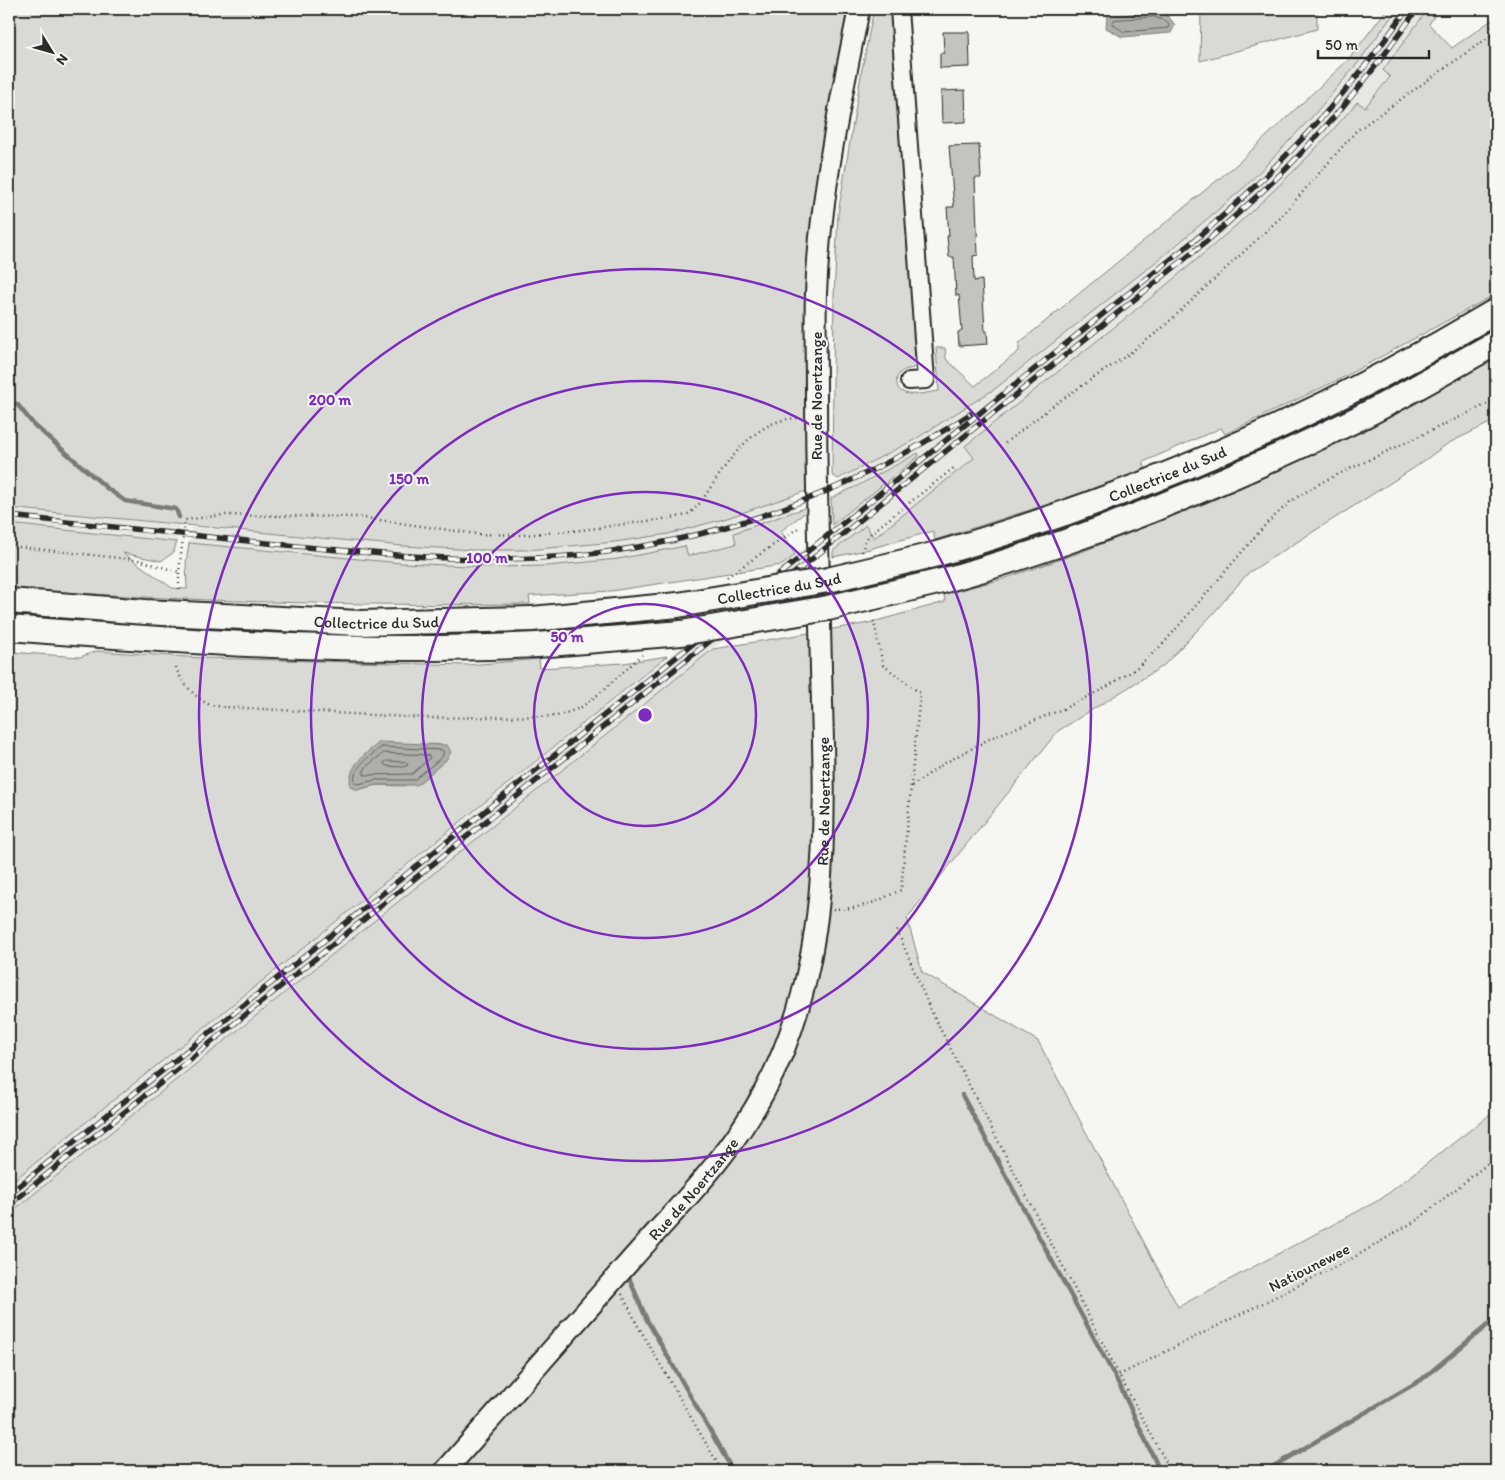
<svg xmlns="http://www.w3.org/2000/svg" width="1505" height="1480" font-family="Itim,sans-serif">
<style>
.built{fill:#e7e7e3}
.green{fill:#d9d9d5;stroke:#828280;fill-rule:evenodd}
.water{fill:#aeaeab;stroke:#7a7a78}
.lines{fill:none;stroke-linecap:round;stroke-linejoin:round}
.shore{stroke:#5f5f5e;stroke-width:1}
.stream{stroke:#7a7a78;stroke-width:4.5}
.building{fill:#c3c3c0;stroke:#2b2b2b}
.minor-casing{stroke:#2b2b2b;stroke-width:20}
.major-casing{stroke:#2b2b2b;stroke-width:24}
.highway-casing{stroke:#2b2b2b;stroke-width:28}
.path{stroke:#2b2b2b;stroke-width:2.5;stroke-dasharray:1 4;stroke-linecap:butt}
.minor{stroke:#f6f6f2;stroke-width:16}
.major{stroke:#f6f6f2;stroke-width:20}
.highway{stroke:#f6f6f2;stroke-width:24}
.rail-casing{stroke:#2b2b2b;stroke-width:5.5}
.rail{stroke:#f6f6f2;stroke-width:4;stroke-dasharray:11;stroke-linecap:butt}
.highway-bridge-casing{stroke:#2b2b2b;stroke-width:28;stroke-linecap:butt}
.highway-bridge{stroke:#f6f6f2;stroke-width:24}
.ring{fill:none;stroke:#7b2cbf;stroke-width:2.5}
.labels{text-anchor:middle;stroke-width:4;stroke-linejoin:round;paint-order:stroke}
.street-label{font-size:16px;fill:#2b2b2b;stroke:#f6f6f2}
.centre{fill:#7b2cbf;stroke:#f6f6f2;stroke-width:2.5}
.ring-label{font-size:15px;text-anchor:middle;font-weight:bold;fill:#7b2cbf;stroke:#f6f6f2;stroke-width:4;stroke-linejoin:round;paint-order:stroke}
</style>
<rect width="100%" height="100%" fill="#f6f6f2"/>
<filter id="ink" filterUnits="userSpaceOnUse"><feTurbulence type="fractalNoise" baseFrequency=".02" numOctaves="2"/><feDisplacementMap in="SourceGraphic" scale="10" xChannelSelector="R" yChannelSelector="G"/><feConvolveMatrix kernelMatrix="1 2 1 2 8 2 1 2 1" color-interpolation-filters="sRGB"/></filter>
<g filter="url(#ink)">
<path class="built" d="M1397,9H1428L1383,70L1390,76L1364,107L1357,102L1310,156L1261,204L1180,274L965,446L974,458L874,539L866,525L833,551L832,525L919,455L918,453L844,492V477L914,440L996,388L1167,253L1246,186L1312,117L1357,64Z
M792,496L794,512L734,533L737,544L687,556L685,546L618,559L547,566L491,567L401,563L189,543L191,527L403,546L474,550L724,519Z
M9,508L179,525L177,542L9,524Z
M807,546L808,572L9,1214V1184Z"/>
<path class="green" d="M9,9H851L807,337L805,451L806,491L724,519L668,534L615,542L527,550H474L403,546L9,508Z
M874,9H892L924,356C922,359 920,363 917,366C912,370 904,368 900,373C897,376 896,380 897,384C900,401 927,392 939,391L936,348H945L946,359L975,386L1019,351V343L1237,164L1349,59L1387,9H1397L1357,64L1312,117L1246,186L1167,253L996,388L914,440L838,479L832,475L834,296L838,214L862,69Z
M1201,9H1317V29L1200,61Z
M1428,9H1439L1429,24L1452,48L1496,17V294L1340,379L1225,434L1221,428L1143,462L1146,469L1058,501L935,540L933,531L862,551L833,557V551L866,525L874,538L974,458L965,446C1017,404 1070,362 1122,321C1206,253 1288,185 1357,102L1365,107L1390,77L1383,70Z
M1496,358V420L1447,444L1414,468L1248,573L1212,615L1163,666L1058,731L907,918L922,972L1038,1041L1178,1307L1381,1199L1496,1110V1471H9V1214L713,649L869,623L945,602L944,594L1003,579L1076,554L1209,502L1366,430Z
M918,453L919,456L832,525L831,498L857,486Z
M807,507V511L781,531L795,555L782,565L611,591L529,596L530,604C356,606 182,602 9,588V524L177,542L173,553L161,561L123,553L172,588L187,589L186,563L189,543L401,563L491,567L547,566L618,559L685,546L688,556L736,544L734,533Z
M97,651L202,658L468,665L539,659L540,668L624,663L667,656L9,1184V652L80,657ZM446,760L404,786L376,785L357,790Z"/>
<path class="water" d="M1156,12L1168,16L1175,25L1171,33L1122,37L1106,28L1107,16Z
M380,742L447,745L451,752L446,760L417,785H376L357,790L350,786C349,764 365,754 380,742Z"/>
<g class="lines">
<path class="shore" d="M1155,17L1165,21L1169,25L1168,28L1124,32L1112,24L1114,20Z
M382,747L442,750L444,752L442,757L414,780H376L358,784L355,783C351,768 371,755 382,747Z
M384,753L428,755L430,758L412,774L364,775V772L366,767Z
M387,761L406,762L408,765L403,767L386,766L384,763Z"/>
<path class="stream" d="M9,402L17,404L34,425L108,489L125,501L176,509L179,517
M962,1095L1120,1386L1160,1471
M629,1278L647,1320L733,1471
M1265,1471L1421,1380L1496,1318"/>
</g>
<path class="building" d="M943,32H969L970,67L940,68V53H944Z
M965,90L966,122L942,123L941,91Z
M979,145L981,178H975L978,255L973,256L974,281L982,280L985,331H987L988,344L959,346L958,332L962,331L959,295L956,296L954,257H949L947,236H949L947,207H954L949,146Z"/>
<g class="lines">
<defs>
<path id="minor" d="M899,9L926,380L909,381"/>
<g id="major">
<path id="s1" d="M445,1471C506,1401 568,1331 630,1261C677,1208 730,1156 764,1092C834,963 825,812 821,669C819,576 816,483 816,389C816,357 815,325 816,293C820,197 840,103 859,9"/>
</g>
<g id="highway">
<path id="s2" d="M937,554C1133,497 1321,416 1496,311"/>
<path d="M942,581C1085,541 1224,484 1357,419C1404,396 1450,368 1496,343"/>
<path id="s3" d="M9,601L145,612L359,623L532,619"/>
<path d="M9,628C184,642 360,654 537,645"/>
</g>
</defs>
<use href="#minor" class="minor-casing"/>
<use href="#major" class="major-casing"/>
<use href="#highway" class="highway-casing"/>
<path class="path" d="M1005,443L1058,402L1126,356L1160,330L1280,218L1356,131L1496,32L1490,22
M9,546L138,560L179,572
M862,552L865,541L871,533L955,467
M727,577L801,526
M179,589V572L185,520L223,515L358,517L477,534L523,535L582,530L677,517C682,516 687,515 691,512C700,505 706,494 713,484C733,454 758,419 798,418
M176,667C180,681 193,695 206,703C211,706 219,706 225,707L427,718L557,716L580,708L600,693L642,655
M912,786L943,764L993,737L1063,709L1103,689L1134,670L1163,644L1266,524L1291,501L1322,482L1496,400
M833,909L854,908L875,902L901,890L920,693L883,665L873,617
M897,930L931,1011L1119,1375L1171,1471
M622,1294L638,1326L722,1471
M1119,1375L1353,1258L1417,1220L1496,1157"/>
<use href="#minor" class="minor"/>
<use href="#major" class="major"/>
<use href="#highway" class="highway"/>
<defs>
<path id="rail" d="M9,516C108,527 207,537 306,547C397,556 489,564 580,555C720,541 853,491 970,414
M9,1194L1201,235C1279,168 1349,94 1407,9
M9,1205L1207,241C1233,218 1260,194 1286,169C1334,120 1378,66 1417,9"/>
</defs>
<use href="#rail" class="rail-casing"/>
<use href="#rail" class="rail"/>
<defs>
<g id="highway-bridge">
<path id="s4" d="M532,619L678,605L828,580L937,554"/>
<path d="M537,645L681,633L828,608L942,581"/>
</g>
</defs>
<use href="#highway-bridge" class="highway-bridge-casing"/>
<use href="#highway-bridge" class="highway-bridge"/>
</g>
</g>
<g class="ring">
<circle cx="645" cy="715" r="111"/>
<circle cx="645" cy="715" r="223"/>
<circle cx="645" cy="715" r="334"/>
<circle cx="645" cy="715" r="446"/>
</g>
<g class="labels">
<g class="street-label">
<text transform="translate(816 396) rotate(-90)" y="6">Rue de Noertzange</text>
<text dy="6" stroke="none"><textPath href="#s2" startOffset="244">Collectrice du Sud</textPath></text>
<text dy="6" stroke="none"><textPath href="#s4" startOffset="249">Collectrice du Sud</textPath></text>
<text dy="6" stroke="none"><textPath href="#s3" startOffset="368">Collectrice du Sud</textPath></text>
<text dy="6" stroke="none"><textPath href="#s1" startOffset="796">Rue de Noertzange</textPath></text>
<text dy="6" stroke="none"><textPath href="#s1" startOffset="376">Rue de Noertzange</textPath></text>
<text transform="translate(1309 1267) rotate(-27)" y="6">Natiounewee</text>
</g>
</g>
<circle cx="645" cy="715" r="8" class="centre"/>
<g class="ring-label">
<text x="330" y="405">200 m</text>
<text x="409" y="484">150 m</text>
<text x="487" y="563">100 m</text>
<text x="567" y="642">50 m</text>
</g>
<rect width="1505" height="1480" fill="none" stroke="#f6f6f2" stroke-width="30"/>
<rect x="15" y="15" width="1475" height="1450" fill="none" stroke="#2b2b2b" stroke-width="2" filter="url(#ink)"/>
<g transform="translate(52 52) rotate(127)" stroke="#f6f6f2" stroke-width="4" paint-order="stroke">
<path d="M0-4L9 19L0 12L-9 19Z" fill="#2b2b2b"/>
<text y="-8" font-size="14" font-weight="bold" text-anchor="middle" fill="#2b2b2b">N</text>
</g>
<path d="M1318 50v8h111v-8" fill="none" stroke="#2b2b2b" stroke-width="2.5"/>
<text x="1325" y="50" font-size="15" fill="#2b2b2b" stroke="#f6f6f2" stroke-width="4" paint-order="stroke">50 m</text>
</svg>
